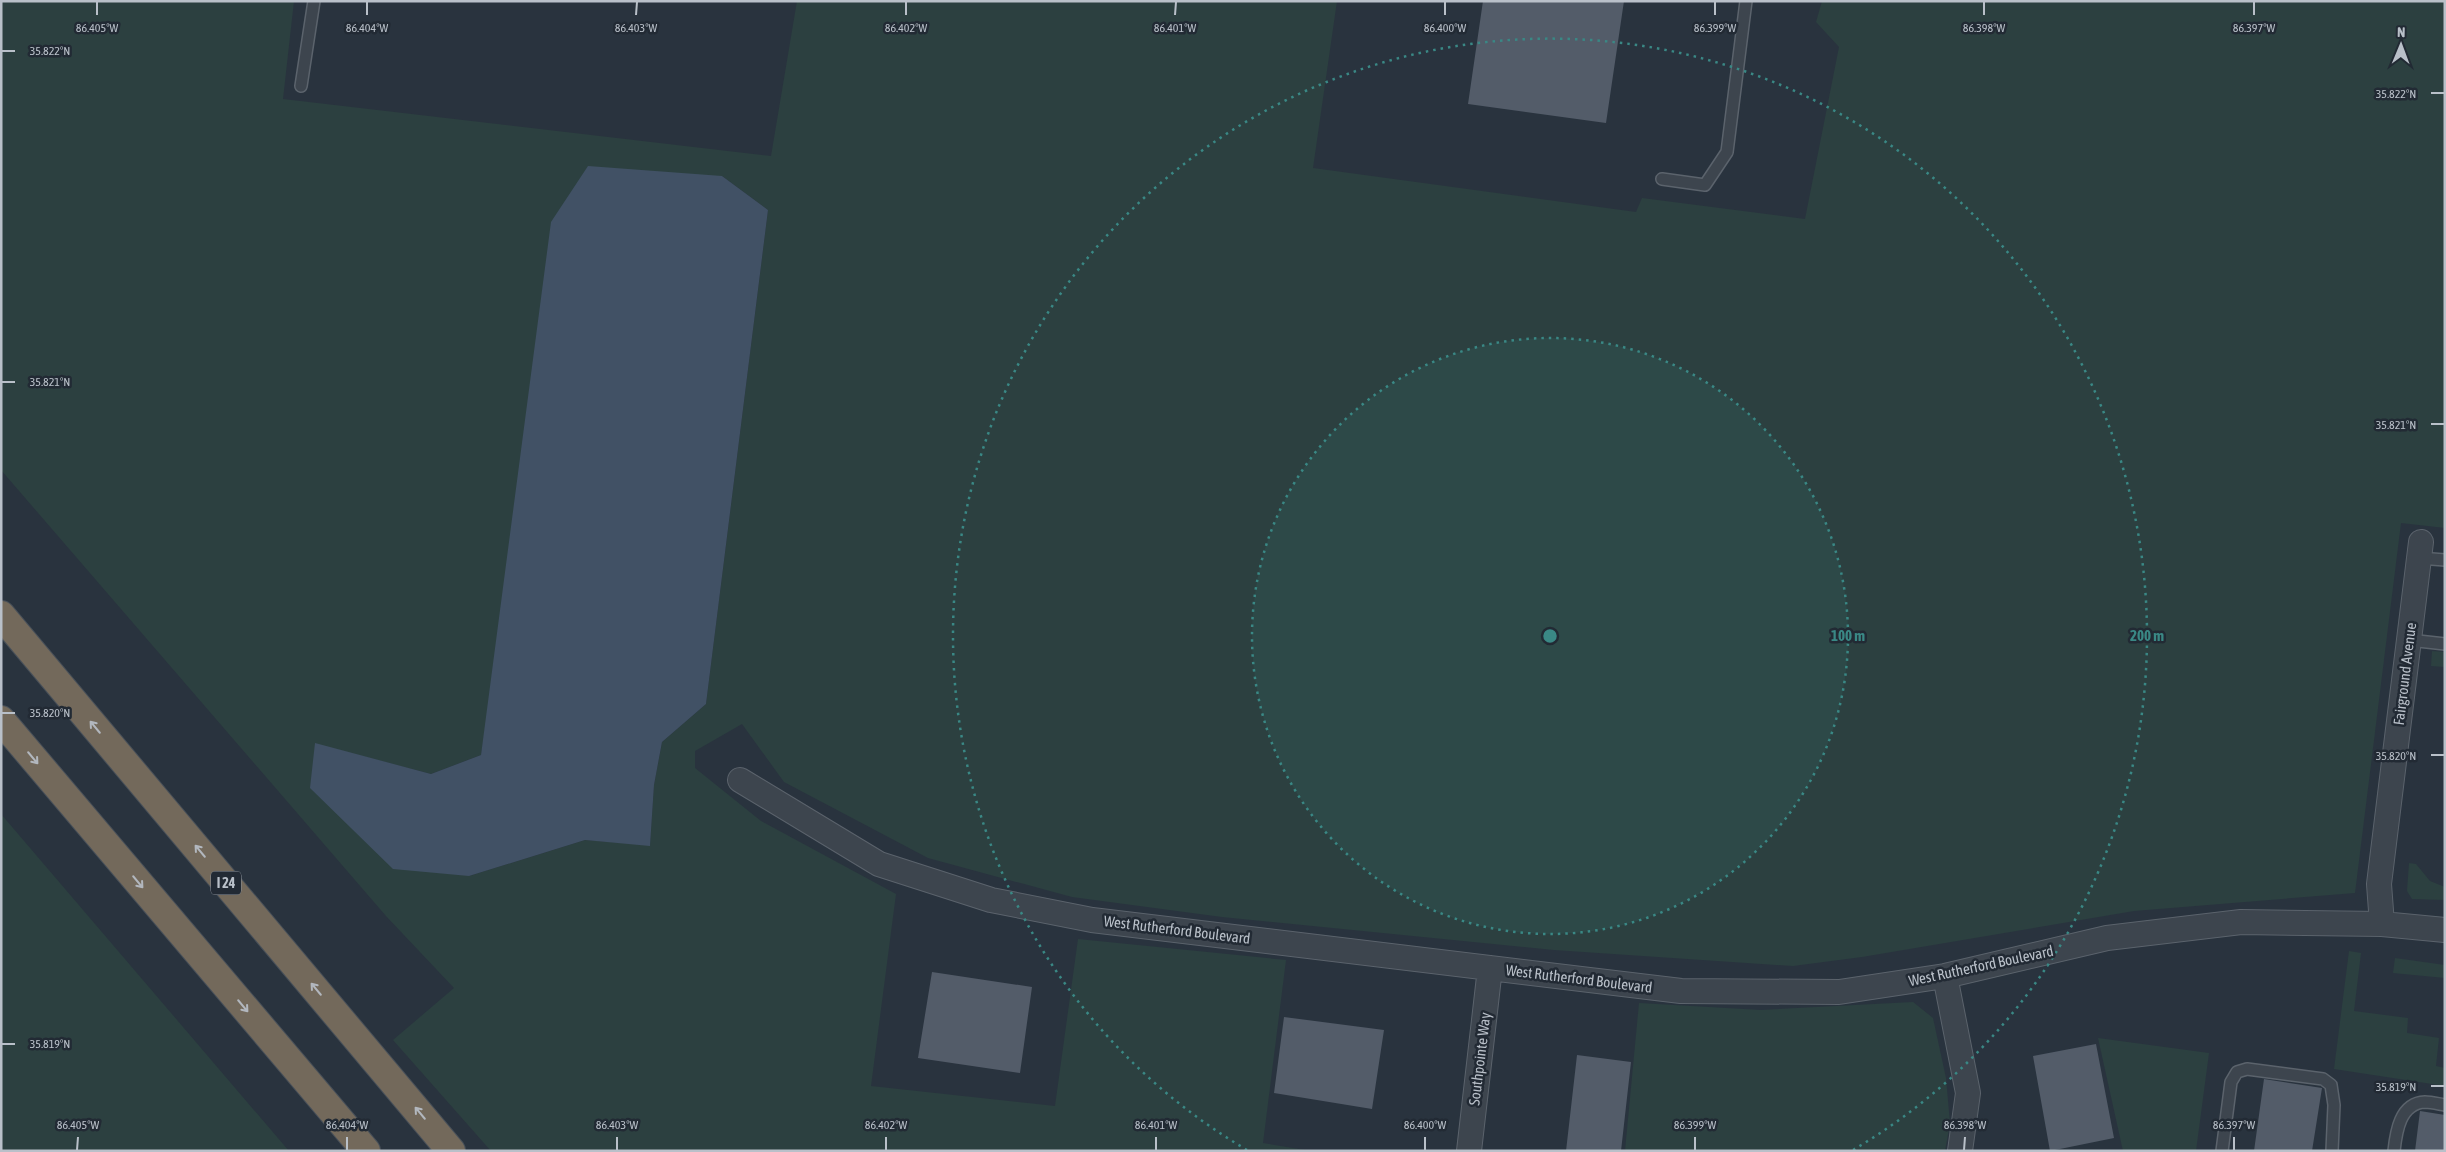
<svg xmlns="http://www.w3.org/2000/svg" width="2446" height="1152" font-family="'Asap Condensed',sans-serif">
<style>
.green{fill:#2c4040;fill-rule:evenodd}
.water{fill:#415165}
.building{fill:#535c69}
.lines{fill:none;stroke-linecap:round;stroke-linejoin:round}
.lane-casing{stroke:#5b636c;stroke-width:14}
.street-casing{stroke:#5b636c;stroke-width:26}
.highway-casing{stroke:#485059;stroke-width:30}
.lane{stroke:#3d454e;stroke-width:11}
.street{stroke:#3d454e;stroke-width:24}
.highway{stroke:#73695b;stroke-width:28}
.oneway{stroke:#b2b7be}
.ticks{fill:none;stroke:#b9c0c9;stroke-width:2}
.ring{fill:none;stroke:#3a8885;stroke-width:2.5;stroke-dasharray:2.5 5}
.labels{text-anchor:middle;stroke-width:5;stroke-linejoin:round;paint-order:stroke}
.shield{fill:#222a34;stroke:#8c939c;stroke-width:1}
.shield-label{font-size:14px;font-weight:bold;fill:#b9c0c9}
.street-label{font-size:15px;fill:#b9c0c9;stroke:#222a34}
.ticks-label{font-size:12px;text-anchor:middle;fill:#b9c0c9;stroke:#222a34;stroke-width:5;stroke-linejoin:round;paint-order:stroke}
.centre{fill:#3a8885;stroke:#222a34;stroke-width:2.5}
.ring-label{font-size:15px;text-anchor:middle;font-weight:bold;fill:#3a8885;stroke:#222a34;stroke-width:5;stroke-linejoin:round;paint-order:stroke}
</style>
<rect width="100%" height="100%" fill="#29333e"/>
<path class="green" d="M1,1H294L283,99L771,156L797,1H1337L1313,168L1636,212L1642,198L1805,219L1839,47L1816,22L1822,1H2445V528L2401,523L2355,893L2134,911L1862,957L1793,966L1554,950L1222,917L1072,897L928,858L784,782L742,724L695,751V768L761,821L896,894L871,1086L1055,1106L1078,939L1286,960L1263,1143L1311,1151H491L393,1040L454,988L386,916L1,470ZM722,176L768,210L706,704L662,742L654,785L650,845L585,840L469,876L315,744L431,774L481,755L489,705Z
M2432,651L2445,652V667L2431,666Z
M1,814L289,1151H1Z
M2409,863L2416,864L2430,881L2445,887V900L2412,899L2407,891Z
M2349,951L2361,953L2354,1011L2408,1018L2407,1033L2439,1038L2436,1066L2445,1068V1086L2334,1069Z
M2395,958L2445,965V978L2393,973Z
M1913,1002L1933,1018L1946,1078L1950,1123L1945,1151H1625L1639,1003L1761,1010Z
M2098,1038L2209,1053L2196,1151H2123Z"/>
<path class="water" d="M588,166L722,176L768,210L706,704L662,742L654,785L650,846L585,840L469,876L393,869L310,788L315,743L431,774L481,755L551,222Z"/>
<path class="building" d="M1483,1H1624L1606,123L1468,104Z
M932,972L1032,987L1020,1073L918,1058Z
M1284,1017L1384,1030L1372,1109L1274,1093Z
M2096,1044L2114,1138L2050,1151L2033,1056Z
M1577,1055L1631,1062L1621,1151H1566Z
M2264,1079L2322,1088L2312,1151H2254Z
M2420,1111L2445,1115V1151H2415Z"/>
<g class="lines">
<defs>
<path id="lane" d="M301,86L314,1
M1662,179L1705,185L1727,152L1746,1
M2419,558L2445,560
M2409,640L2445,644
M2222,1151L2231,1082L2237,1072L2247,1069L2323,1079L2331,1085L2334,1105L2332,1151
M2394,1151C2396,1132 2400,1103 2425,1102C2431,1102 2439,1104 2445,1105"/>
<path id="street" d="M740,780L879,864L991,900L1092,920L1681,991L1839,992L1945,976L2107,938L2241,922L2382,924L2445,930
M2382,924L2379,884L2421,542
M1945,976L1968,1093L1960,1151
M1469,1151L1490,968"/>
<path id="highway" d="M1,615L451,1151
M1,720L366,1151"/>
</defs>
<use href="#lane" class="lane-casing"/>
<use href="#street" class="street-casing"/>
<use href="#highway" class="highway-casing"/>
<use href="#lane" class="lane"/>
<use href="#street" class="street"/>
<use href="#highway" class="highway"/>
</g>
<defs><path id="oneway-shaft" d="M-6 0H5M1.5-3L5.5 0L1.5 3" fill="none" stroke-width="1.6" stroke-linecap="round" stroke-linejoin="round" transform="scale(1.25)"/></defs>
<g class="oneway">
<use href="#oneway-shaft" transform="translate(95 727) rotate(-130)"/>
<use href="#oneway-shaft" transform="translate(33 758) rotate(50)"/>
<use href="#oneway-shaft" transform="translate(200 851) rotate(-130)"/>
<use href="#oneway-shaft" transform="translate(138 882) rotate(50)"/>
<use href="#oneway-shaft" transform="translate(316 989) rotate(-130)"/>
<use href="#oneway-shaft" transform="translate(243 1006) rotate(50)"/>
<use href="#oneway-shaft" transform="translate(420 1113) rotate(-130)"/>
</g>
<path class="ticks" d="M97,15V2M367,15V2M636,15L637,2M906,15V2M1175,15L1176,2M1445,15V2M1715,15V2M1984,15V2M2254,15V2M2,51H15M2431,93H2444M2,382H15M2431,424H2444M2,713H15M2431,755H2444M2,1044H15M2431,1086H2444M77,1150L78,1137M347,1150V1137M617,1150V1137M886,1150V1137M1156,1150V1137M1425,1150V1137M1695,1150V1137M1964,1150L1965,1137M2234,1150V1137"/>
<circle cx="1550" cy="636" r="298" fill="#3a8885" fill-opacity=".12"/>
<g class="ring">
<circle cx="1550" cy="636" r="298"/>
<path d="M1247 1150A597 597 0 1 1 1853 1150"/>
</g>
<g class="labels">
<rect class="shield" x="211" y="871.5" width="30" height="23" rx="4"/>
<g class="shield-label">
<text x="226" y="888">I 24</text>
</g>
<g class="street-label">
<text transform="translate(2405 674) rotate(-83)" y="5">Fairground Avenue</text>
<text transform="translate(1177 930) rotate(7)" y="5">West Rutherford Boulevard</text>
<text transform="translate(1981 966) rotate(-12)" y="5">West Rutherford Boulevard</text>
<text transform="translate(1579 979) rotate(7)" y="5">West Rutherford Boulevard</text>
<text transform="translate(1480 1059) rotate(-83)" y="5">Southpointe Way</text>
</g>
</g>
<g class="ticks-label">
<text x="97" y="32">86.405°W</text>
<text x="367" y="32">86.404°W</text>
<text x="636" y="32">86.403°W</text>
<text x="906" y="32">86.402°W</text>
<text x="1175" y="32">86.401°W</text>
<text x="1445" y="32">86.400°W</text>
<text x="1715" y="32">86.399°W</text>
<text x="1984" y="32">86.398°W</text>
<text x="2254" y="32">86.397°W</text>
<text x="50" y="55">35.822°N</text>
<text x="2396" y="98">35.822°N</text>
<text x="50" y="386">35.821°N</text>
<text x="2396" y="429">35.821°N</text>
<text x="50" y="717">35.820°N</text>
<text x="2396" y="760">35.820°N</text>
<text x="50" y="1048">35.819°N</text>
<text x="2396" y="1091">35.819°N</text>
<text x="78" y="1129">86.405°W</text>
<text x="347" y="1129">86.404°W</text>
<text x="617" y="1129">86.403°W</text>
<text x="886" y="1129">86.402°W</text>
<text x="1156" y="1129">86.401°W</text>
<text x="1425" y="1129">86.400°W</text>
<text x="1695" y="1129">86.399°W</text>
<text x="1965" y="1129">86.398°W</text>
<text x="2234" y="1129">86.397°W</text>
</g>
<circle cx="1550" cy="636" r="8" class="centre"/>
<g class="ring-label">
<text x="1848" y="641">100 m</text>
<text x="2147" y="641">200 m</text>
</g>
<rect width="2446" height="1152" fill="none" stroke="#b9c0c9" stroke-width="5"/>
<g transform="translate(2401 45) rotate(1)" stroke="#222a34" stroke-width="4" paint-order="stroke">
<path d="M0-4L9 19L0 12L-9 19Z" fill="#b9c0c9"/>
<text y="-8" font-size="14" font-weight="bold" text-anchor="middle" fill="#b9c0c9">N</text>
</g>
</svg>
